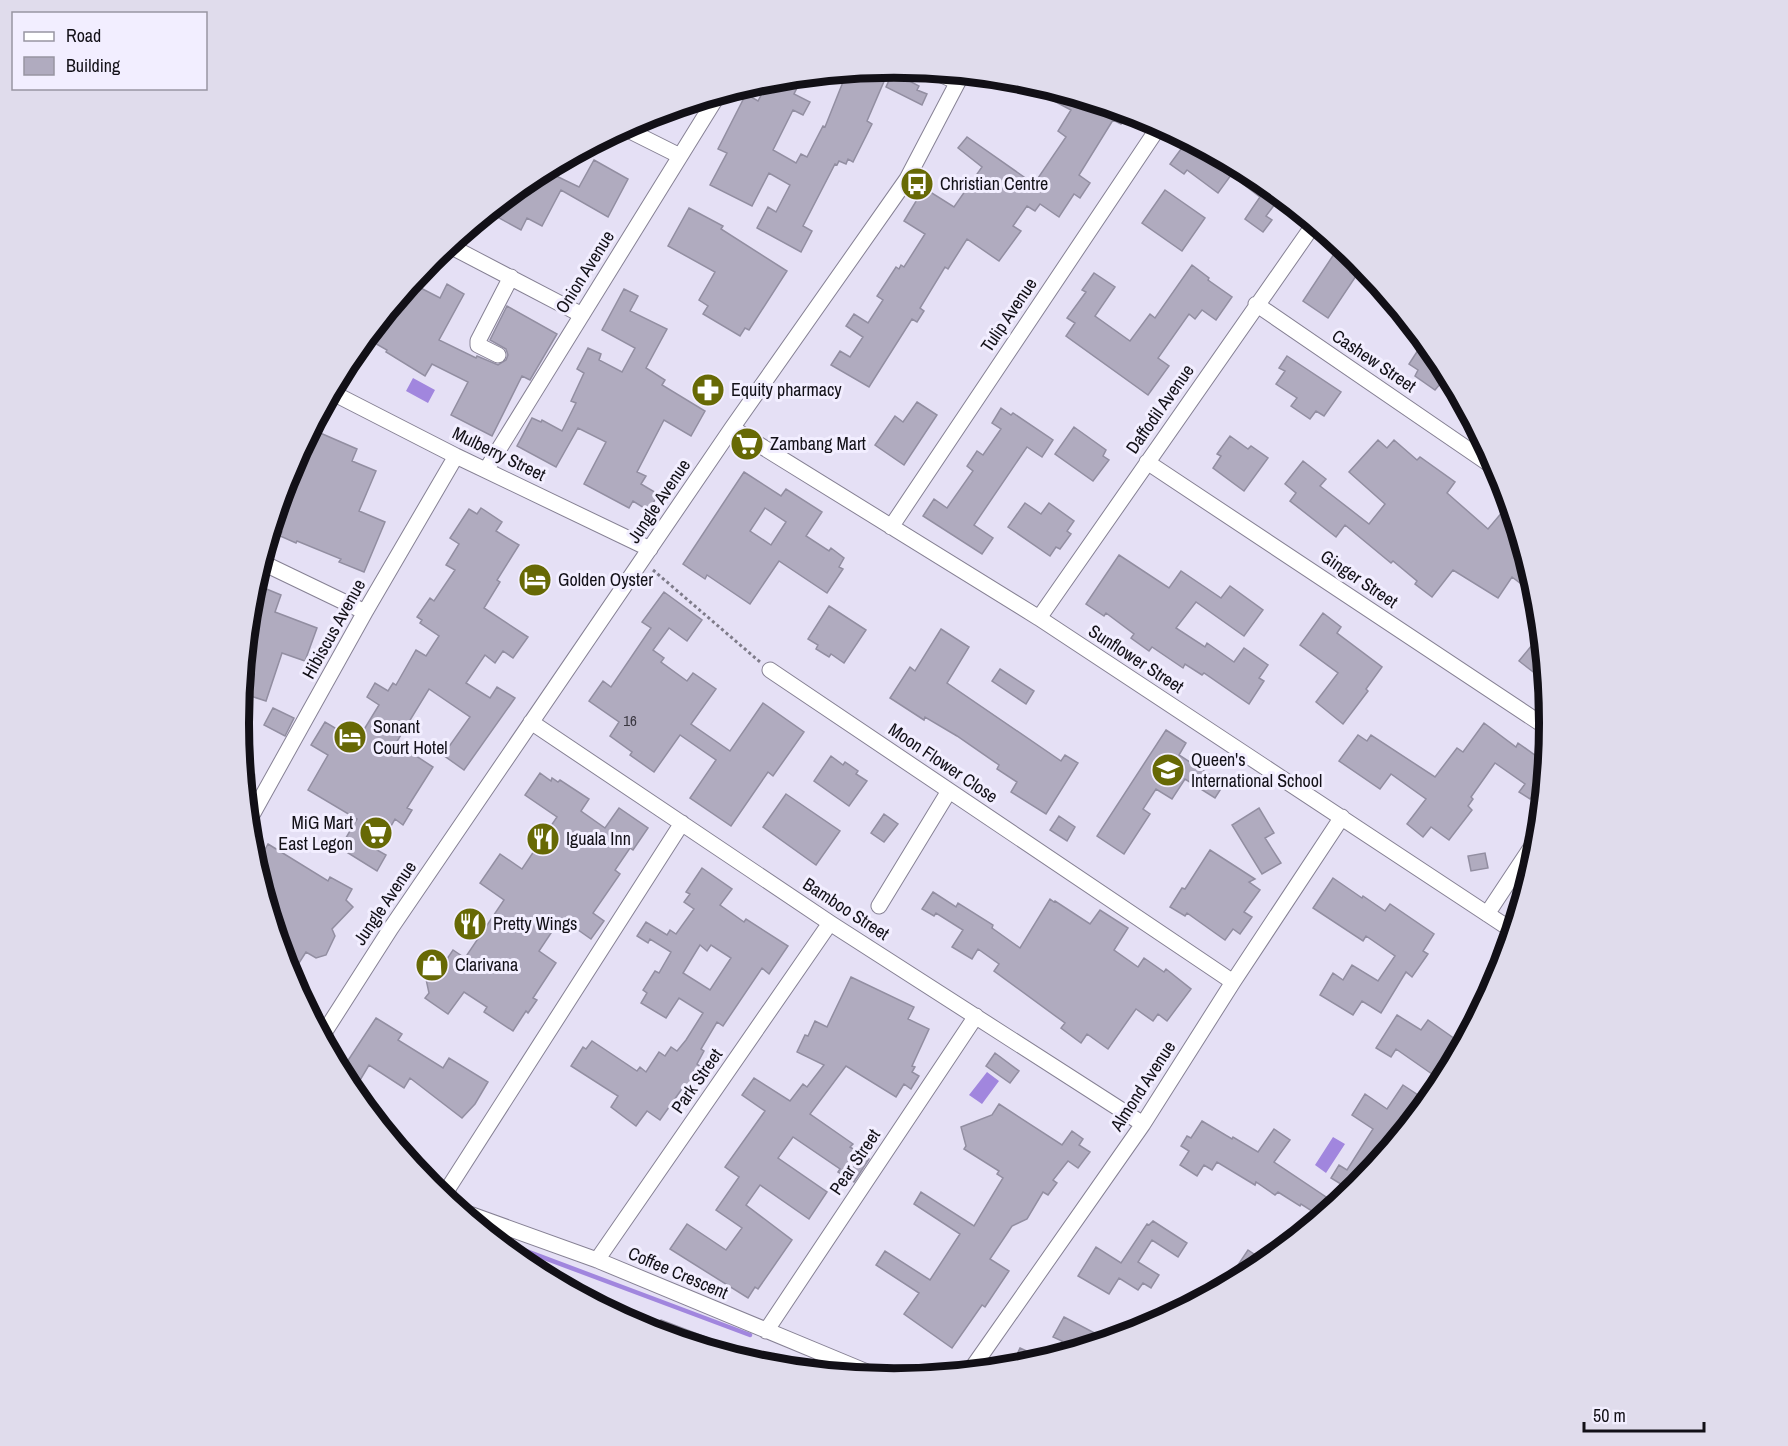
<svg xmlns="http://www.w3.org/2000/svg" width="1788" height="1446" font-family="'Archivo Narrow',sans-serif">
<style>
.water{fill:#a186de}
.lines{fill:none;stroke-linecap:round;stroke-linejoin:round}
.stream{stroke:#a186de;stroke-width:4.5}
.building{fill:#b0abbf;stroke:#928ea1;stroke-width:1.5;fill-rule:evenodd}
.minor-casing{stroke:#868194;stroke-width:17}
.path{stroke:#7e7b89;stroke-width:3;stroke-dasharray:3 3;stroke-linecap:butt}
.minor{stroke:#fff;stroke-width:15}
.labels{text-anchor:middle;stroke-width:6;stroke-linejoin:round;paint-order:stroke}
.number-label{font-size:15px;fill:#3a3741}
.poi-label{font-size:18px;fill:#121017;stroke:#f2eeff;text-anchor:start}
.street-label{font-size:18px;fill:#121017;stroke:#f2eeff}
.rim{fill:none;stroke:#121017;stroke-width:8}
</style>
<rect width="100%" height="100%" fill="#e5e0f5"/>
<path class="water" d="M413,378L435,390L428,403L406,391Z
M987,1072L999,1081L982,1104L969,1095Z
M1333,1137L1345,1144L1326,1173L1315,1165Z"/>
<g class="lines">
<path class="stream" d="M494,1239L750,1335"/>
</g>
<path class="building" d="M866,70L885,79L867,121L872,124L853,162L848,159L846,164L839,161L837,165L835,164L803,226L812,231L801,252L757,228L768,207L776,212L790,185L769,173L752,206L710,185L727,153L718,149L746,94L758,101L769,80L803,76L794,94L810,102L803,115L793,110L773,150L796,163L801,154L807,157L823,126L825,127L847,72Z
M891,76L898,80L900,76L919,86L917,90L927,94L922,105L886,87Z
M1038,85L1128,112L1121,124L1113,120L1079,175L1090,183L1080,198L1074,194L1059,217L1040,204L1035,211L1027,206L1013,226L1021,231L999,261L967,239L948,269L945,267L920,308L924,311L917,322L912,319L869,387L831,365L840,351L850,357L863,337L846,326L854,314L868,323L883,300L877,296L885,284L896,267L899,269L901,265L904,267L925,234L904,221L924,188L954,207L982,167L958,148L967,137L1034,184L1066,137L1058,131L1071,110L1035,91Z
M1190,141L1258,178L1281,196L1266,216L1272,220L1263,232L1245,219L1260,197L1231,175L1218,193L1187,170L1184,174L1170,164L1184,145L1185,147Z
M594,160L628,179L608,217L561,190L542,226L527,218L521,230L488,212L530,178L544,170L579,187Z
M1165,190L1205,218L1182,251L1142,223Z
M689,208L723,226L721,229L787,271L749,330L745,328L740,336L703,314L708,306L699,300L715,272L668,246Z
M1340,245L1359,261L1350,272L1356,276L1328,318L1303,301Z
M1192,265L1209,278L1208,280L1232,297L1216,320L1202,310L1195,319L1189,314L1158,358L1169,366L1148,395L1066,336L1075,323L1067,318L1086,292L1082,290L1094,273L1115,287L1095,316L1130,341L1150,314L1155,318Z
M411,283L440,298L447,284L464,294L439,340L476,358L477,356L498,365L506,360L508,355L506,349L490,340L507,306L557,334L530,380L522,376L492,436L451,415L468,382L432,364L425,376L386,352L387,350L366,338Z
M624,289L638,296L630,311L667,329L646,368L665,380L662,385L705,411L691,436L664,420L637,472L646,476L641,484L658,494L649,511L633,501L629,508L584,484L606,442L578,428L556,467L517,446L532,418L541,422L542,420L562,431L576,403L571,401L584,373L577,369L588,348L601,354L599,360L622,372L635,348L602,330Z
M1426,343L1439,359L1460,398L1440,384L1435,390L1415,376L1418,370L1409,364L1422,344L1424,345Z
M1287,356L1341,392L1324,416L1316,411L1310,419L1291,406L1297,398L1276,384L1285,371L1279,368Z
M917,402L937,415L904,465L875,445L895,416L903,422Z
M1001,408L1011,415L1013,413L1053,440L1042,457L1027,447L974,525L993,538L982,554L923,516L934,499L947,508L973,471L967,466L977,451L983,455L1001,429L992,423Z
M1074,427L1106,450L1103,456L1109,460L1093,481L1055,454Z
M311,429L357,449L352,461L376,471L359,511L385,522L364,572L339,562L341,559L297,541L296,543L280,536L282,532L271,528L286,480L290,479Z
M1230,436L1248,449L1251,446L1268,458L1244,491L1213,468L1221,456L1217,454Z
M1378,440L1387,448L1394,440L1417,460L1420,457L1455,482L1447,493L1488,529L1509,504L1537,596L1512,577L1498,598L1453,570L1432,597L1415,584L1417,581L1393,561L1391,563L1345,525L1336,537L1290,501L1296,493L1285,484L1303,461L1326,479L1320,486L1369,524L1385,504L1349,472Z
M744,472L781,496L786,489L822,512L806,536L829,551L831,548L844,558L839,567L843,569L827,593L779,561L750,604L707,575L705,579L683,564ZM765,508L786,522L771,545L750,531Z
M1025,503L1041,514L1049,503L1074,521L1067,531L1071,534L1060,549L1056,547L1050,556L1008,527Z
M481,508L502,522L496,531L519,545L497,580L500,582L484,608L528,637L513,658L503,651L495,663L485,655L466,683L490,698L497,687L515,698L464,770L443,755L470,717L429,689L396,743L433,767L407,808L412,810L403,825L395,819L377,850L386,855L377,871L340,848L357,819L308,790L328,755L311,745L325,722L357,741L379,705L367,697L375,683L388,691L393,683L396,685L416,650L426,656L439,636L420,623L422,620L417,617L430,598L434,601L455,570L446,565L459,544L450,538L469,509L477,514Z
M1119,555L1169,588L1181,571L1221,598L1230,586L1263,610L1244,636L1196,602L1176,628L1205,647L1207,643L1234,662L1244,648L1268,665L1259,678L1264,681L1249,704L1204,673L1202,675L1185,664L1183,668L1152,647L1149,651L1131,638L1134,634L1106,613L1104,616L1086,604Z
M264,588L281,595L275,612L317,628L305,661L282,653L266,701L241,693L246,648L254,626L250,624Z
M664,592L702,620L687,641L669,628L653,650L664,658L661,662L687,681L693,673L716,689L691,724L730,751L763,703L804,732L773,776L768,772L731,826L690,798L716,760L680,735L654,772L630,755L632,752L610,736L619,722L589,701L603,681L611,687L651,628L642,622Z
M829,606L866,630L844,663L831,654L829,657L816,649L818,645L808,639Z
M1323,613L1341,627L1337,633L1382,667L1366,689L1368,691L1343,724L1316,702L1338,673L1300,645Z
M941,629L969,647L947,683L1061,761L1065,755L1078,763L1046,814L1011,792L1017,782L997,769L999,765L957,736L925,717L924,720L890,698L910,667L915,671Z
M1541,634L1545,681L1519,661Z
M1000,669L1034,691L1026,704L992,681Z
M273,708L294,718L285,736L264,725Z
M1484,723L1516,747L1518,743L1546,763L1544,779L1530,799L1519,792L1525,784L1495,763L1471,797L1473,799L1468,806L1472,810L1449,840L1431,827L1423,837L1407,824L1426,799L1391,774L1380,789L1339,761L1358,735L1367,741L1371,735L1435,777L1457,748L1463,752Z
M1166,730L1186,743L1179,755L1224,784L1215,798L1185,779L1172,799L1156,789L1143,809L1150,814L1124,854L1097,836Z
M831,756L843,765L845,762L858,771L856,774L867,781L849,806L814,781Z
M540,773L551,781L552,778L558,782L560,780L589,799L581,811L605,828L619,808L648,828L633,850L630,848L615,870L620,874L593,913L604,921L591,939L561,918L539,951L556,963L533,998L537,1000L528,1013L526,1011L513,1031L484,1012L487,1007L464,992L448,1014L425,998L429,993L423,965L429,956L447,959L453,950L465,958L504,900L480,883L500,854L522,869L557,817L525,795Z
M786,794L840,831L816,865L763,827Z
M1259,808L1274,833L1265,838L1281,863L1262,874L1232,825Z
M884,814L898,824L884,842L871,833Z
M1059,816L1075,827L1067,841L1050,830Z
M268,844L328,881L330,877L352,889L346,900L353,907L332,929L335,936L326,955L316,958L306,952L290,977L256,866Z
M1210,850L1255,879L1249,882L1260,890L1244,912L1252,917L1240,934L1233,929L1225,940L1187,913L1185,916L1170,907L1182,888L1185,889Z
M1485,853L1488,868L1471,871L1468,856Z
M702,868L732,889L720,905L744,922L746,919L788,946L769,974L762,968L723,1026L717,1022L701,1049L704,1051L697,1064L701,1067L687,1089L684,1086L660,1120L647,1111L636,1126L611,1107L618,1096L571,1066L583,1047L586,1049L592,1041L637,1071L640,1067L646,1072L659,1052L665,1056L671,1047L677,1051L686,1040L703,1013L679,998L666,1018L641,1003L647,993L643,990L655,971L659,973L671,952L650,939L648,943L637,936L646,922L667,935L670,930L676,934L694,909L684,902L690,894L686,892ZM700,945L707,951L711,945L731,958L710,990L683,973Z
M1333,878L1362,898L1363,896L1385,911L1390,904L1434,934L1423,951L1428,954L1412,977L1406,972L1381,1013L1362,1001L1353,1015L1320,995L1333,973L1343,980L1352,965L1378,981L1395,956L1366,936L1363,941L1313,908Z
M933,892L956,907L958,903L993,925L992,928L1020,948L1050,899L1054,902L1055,901L1090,924L1100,910L1128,928L1114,950L1138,967L1144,958L1164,972L1166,969L1191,989L1167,1021L1158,1014L1153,1021L1136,1009L1108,1049L1087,1034L1081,1043L1061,1028L1065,1023L994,971L999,964L978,949L972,959L952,947L963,930L936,913L934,916L922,909Z
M851,977L914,1007L908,1019L929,1029L912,1066L915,1067L912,1072L919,1076L911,1089L904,1084L896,1097L846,1066L810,1114L853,1144L850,1147L869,1159L854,1182L838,1172L840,1169L793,1137L778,1158L827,1192L809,1219L760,1185L746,1205L792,1240L758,1289L755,1287L748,1298L670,1249L687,1224L726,1250L742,1228L716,1210L739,1177L725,1167L765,1111L742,1095L754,1078L790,1101L803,1084L807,1087L824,1065L797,1052L805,1035L808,1036L815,1021L827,1027Z
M1397,1015L1421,1030L1428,1020L1462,1044L1442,1081L1396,1049L1391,1057L1376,1048Z
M376,1018L402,1034L398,1040L443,1068L449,1058L488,1082L475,1104L462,1118L410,1078L404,1088L369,1065L353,1092L341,1071Z
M995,1053L1019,1071L1010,1083L986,1066Z
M1403,1085L1427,1101L1352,1191L1331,1178L1339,1165L1347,1170L1373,1129L1352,1115L1365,1094L1387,1109Z
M999,1104L1062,1145L1072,1131L1083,1139L1079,1145L1090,1152L1078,1168L1068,1161L1053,1180L1057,1183L1048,1195L1043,1192L1027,1219L1012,1226L990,1259L1009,1271L985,1307L982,1305L952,1348L904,1314L919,1293L876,1265L885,1251L930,1280L960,1234L914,1204L921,1192L974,1226L1003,1178L997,1174L999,1171L964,1149L966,1146L961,1127L992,1115Z
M1202,1121L1232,1139L1233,1137L1258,1152L1274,1129L1290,1140L1274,1162L1326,1197L1315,1213L1301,1204L1300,1206L1278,1192L1275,1195L1256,1182L1255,1185L1217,1162L1212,1170L1204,1165L1197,1176L1180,1165L1189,1151L1181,1146L1187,1136L1191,1138Z
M1153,1221L1187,1243L1178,1257L1152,1240L1138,1262L1159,1275L1151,1288L1143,1283L1138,1290L1119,1278L1109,1294L1078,1276L1096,1247L1121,1263L1147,1224L1149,1225Z
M1248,1250L1266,1262L1258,1268L1224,1286Z
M1064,1317L1108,1340L1054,1356L1062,1341L1053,1337Z
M661,1320L708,1338L705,1347L657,1333Z
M1020,1348L1044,1359L1023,1365L1014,1361Z"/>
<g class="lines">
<defs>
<path id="minor" d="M935,72L958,82
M624,128L680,156
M448,245L582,315
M1256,304L1498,470
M498,355L478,345V341L511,277
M331,392L456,456L650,549
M732,428L1039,618L1513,931
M1147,462L1549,729
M486,470L718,95
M891,527L1160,125
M261,562L365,612
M1039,618L1314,224
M770,670L1233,982
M531,722L830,923L1143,1124
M248,822L365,612L456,456
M879,906L949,791
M1487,914L1538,837
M322,1036L391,928L732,428L907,179L962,74
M445,1198L449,1187L682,823
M461,1211L597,1260L879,1377
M597,1260L830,923
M766,1331L976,1016
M970,1371L1143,1124L1233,982L1342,817"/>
</defs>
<use href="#minor" class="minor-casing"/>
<path class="path" d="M653,570L760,662"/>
<use href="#minor" class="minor"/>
</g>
<defs>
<symbol id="bus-disc" viewBox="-11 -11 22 22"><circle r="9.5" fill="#676905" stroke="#f2eeff"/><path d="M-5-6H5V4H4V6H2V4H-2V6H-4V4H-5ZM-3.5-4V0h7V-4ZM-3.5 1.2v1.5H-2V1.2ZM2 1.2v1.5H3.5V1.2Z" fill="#fff"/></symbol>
<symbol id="pharmacy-disc" viewBox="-11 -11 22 22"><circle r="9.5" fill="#676905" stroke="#f2eeff"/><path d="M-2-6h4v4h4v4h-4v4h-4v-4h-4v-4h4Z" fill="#fff"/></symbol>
<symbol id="supermarket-disc" viewBox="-11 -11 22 22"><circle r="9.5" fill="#676905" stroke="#f2eeff"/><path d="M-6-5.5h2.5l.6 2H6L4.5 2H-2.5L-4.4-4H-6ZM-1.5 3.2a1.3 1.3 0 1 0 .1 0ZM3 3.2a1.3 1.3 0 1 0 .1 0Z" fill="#fff"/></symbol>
<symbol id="hotel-disc" viewBox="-11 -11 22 22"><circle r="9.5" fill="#676905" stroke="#f2eeff"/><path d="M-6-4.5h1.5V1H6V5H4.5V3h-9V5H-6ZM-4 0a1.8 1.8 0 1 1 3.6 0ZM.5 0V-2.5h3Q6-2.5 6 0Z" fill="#fff"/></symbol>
<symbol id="school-disc" viewBox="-11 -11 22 22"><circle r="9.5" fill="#676905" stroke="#f2eeff"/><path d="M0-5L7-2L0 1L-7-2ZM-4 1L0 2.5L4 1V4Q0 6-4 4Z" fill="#fff"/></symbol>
<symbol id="restaurant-disc" viewBox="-11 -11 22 22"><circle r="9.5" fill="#676905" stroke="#f2eeff"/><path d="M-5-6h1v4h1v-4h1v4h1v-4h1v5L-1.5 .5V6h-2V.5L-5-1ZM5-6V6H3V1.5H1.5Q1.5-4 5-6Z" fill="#fff"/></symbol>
<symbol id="shop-disc" viewBox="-11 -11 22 22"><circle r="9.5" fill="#676905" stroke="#f2eeff"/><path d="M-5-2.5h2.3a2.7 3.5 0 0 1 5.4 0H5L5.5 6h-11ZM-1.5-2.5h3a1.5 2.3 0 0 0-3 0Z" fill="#fff"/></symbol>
</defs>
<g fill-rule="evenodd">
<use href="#bus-disc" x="898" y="165" width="38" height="38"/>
<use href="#pharmacy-disc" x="689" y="371" width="38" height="38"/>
<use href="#supermarket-disc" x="728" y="425" width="38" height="38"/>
<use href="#hotel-disc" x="516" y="561" width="38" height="38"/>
<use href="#hotel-disc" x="331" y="718" width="38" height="38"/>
<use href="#school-disc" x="1149" y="751" width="38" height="38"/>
<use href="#supermarket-disc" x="357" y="814" width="38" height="38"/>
<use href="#restaurant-disc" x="524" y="820" width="38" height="38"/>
<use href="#restaurant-disc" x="451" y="905" width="38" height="38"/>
<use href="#shop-disc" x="413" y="946" width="38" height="38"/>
</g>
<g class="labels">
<g class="number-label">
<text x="630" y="726">16</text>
</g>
<g class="poi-label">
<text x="940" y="190">Christian Centre</text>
<text x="731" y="396">Equity pharmacy</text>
<text x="770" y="450">Zambang Mart</text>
<text x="558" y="586">Golden Oyster</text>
<text x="373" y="733">Sonant<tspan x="373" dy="21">Court Hotel</tspan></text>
<text x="1191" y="766">Queen's<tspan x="1191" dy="21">International School</tspan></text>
<text x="353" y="829" text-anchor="end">MiG Mart<tspan x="353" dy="21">East Legon</tspan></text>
<text x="566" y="845">Iguala Inn</text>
<text x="493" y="930">Pretty Wings</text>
<text x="455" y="971">Clarivana</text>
</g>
<g class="street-label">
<text transform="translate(585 272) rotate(-58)" y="6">Onion Avenue</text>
<text transform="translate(1009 315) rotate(-56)" y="6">Tulip Avenue</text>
<text transform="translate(1374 361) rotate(34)" y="6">Cashew Street</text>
<text transform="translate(1160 409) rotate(-55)" y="6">Daffodil Avenue</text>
<text transform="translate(499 454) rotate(26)" y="6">Mulberry Street</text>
<text transform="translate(659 501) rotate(-56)" y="6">Jungle Avenue</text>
<text transform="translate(1359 579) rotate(34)" y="6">Ginger Street</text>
<text transform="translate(334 629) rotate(-61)" y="6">Hibiscus Avenue</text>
<text transform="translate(1136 659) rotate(33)" y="6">Sunflower Street</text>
<text transform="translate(943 763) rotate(34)" y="6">Moon Flower Close</text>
<text transform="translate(385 903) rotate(-56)" y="6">Jungle Avenue</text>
<text transform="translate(846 909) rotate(33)" y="6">Bamboo Street</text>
<text transform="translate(697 1081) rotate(-55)" y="6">Park Street</text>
<text transform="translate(1143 1086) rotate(-57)" y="6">Almond Avenue</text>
<text transform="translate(855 1162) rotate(-56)" y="6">Pear Street</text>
<text transform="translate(678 1273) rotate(23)" y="6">Coffee Crescent</text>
</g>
</g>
<path d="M0 0H1788V1446H0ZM249 723a645 645 0 1 1 1290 0a645 645 0 1 1-1290 0Z" fill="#e0dcec" fill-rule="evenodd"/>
<path class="rim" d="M249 723a645 645 0 1 1 1290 0a645 645 0 1 1-1290 0Z"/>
<rect x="12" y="12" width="195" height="78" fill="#f2eeff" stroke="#9895a2" stroke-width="1.5"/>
<rect x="24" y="32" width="30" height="9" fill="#ffffff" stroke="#9895a2" stroke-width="1.5"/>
<text x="66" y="42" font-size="18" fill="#121017">Road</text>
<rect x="24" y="57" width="30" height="18" fill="#b0abbf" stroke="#9895a2" stroke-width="1.5"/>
<text x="66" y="72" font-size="18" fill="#121017">Building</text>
<path d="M1584 1422v9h120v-9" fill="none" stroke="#121017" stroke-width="3"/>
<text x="1593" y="1422" font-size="18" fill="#121017" stroke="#f2eeff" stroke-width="4.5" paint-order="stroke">50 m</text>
</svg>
